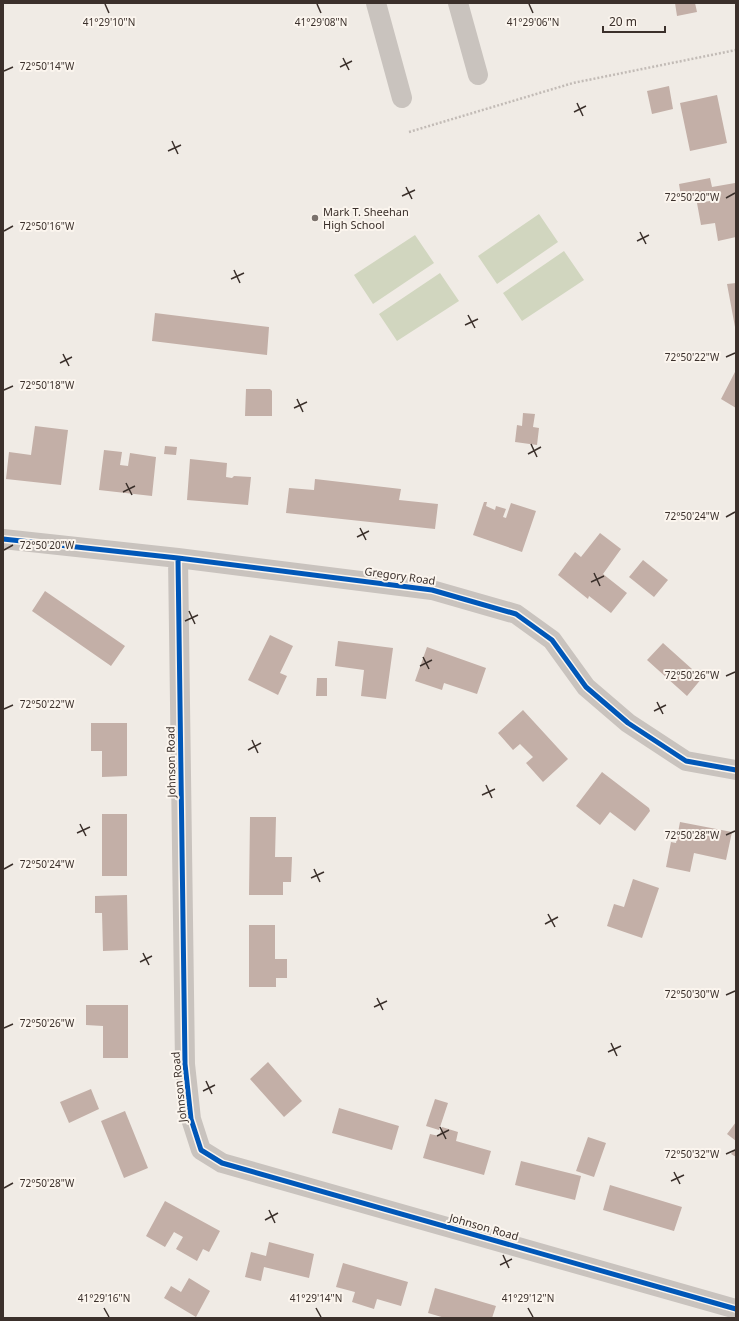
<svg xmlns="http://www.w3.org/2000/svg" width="739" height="1321" font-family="'Noto Sans',sans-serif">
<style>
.green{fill:#d1d6bf}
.building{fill:#c3afa7}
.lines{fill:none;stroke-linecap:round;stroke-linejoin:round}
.path{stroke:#c2bbb6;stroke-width:2.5;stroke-dasharray:2 2;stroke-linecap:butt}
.minor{stroke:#c9c3be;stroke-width:20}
.cycleway-casing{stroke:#fbf5ee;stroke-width:8}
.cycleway{stroke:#0057b8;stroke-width:5}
.ticks{fill:none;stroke:#3b302b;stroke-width:1.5}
.poi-dot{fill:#7a716c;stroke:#fbf5ee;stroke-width:1.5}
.labels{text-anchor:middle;stroke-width:4;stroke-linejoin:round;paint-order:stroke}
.poi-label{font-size:11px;fill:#3b302b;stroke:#fbf5ee;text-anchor:start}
.street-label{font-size:11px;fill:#3b302b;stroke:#fbf5ee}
.ticks-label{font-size:10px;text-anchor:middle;fill:#3b302b;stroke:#fbf5ee;stroke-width:4;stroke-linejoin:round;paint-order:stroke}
</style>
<rect width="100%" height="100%" fill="#f0ebe5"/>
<path class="green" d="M539,214L558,242L497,284L478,256Z
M415,235L434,263L373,304L354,275Z
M564,251L584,280L522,321L503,293Z
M440,273L459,301L397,341L379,314Z"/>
<path class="building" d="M675,3H695L697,12L677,16Z
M669,86L673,109L652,114L647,91Z
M717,95L727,143L690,151L680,103Z
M710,178L712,187L735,183L736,237L718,241L715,223L701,225L697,203L710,201V197L682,202L679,184Z
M736,283V326L735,327L727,284Z
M155,313L269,327L267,355L152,341Z
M736,370V408L721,399Z
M246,389H270L272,391V416H245Z
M523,413L535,414L533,427L539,428L537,445L515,442L517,425L522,426Z
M35,426L68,430L61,485L6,479L9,452L31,455Z
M165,446L177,447L176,455L164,454Z
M104,450L122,452L120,465L128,466L130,453L156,457L152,496L99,490Z
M190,459L227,463L226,477L232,478L234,476L251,477L248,505L187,500Z
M315,479L401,489L399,500L438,504L435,529L286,513L289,488L314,490Z
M484,502H487L486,506L495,510L496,506L506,509L503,517L506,518L511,503L536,511L522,552L473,535Z
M600,533L621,549L603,574L627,593L611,613L589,596L588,599L558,575L575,552L581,557Z
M643,560L668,580L654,597L629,577Z
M45,591L125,646L111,666L32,611Z
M270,635L293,646L280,673L287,676L278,695L248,680Z
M338,641L393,648L386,699L361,696L364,670L335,666Z
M663,643L702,678L687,696L647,660Z
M427,647L486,668L477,694L444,683L442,690L415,681Z
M317,678H327V696H316Z
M523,710L568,759L543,782L526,763L533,757L520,744L513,750L498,733Z
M91,723H127V776L102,777V751H91Z
M602,772L649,808L650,811L635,831L610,812L600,825L576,806Z
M102,814H127V876H102Z
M250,817H276L275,857H292L291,882H283V895H249Z
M680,822L732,832L726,860L694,853L690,872L666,867L671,842L676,843Z
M633,879L659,888L642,938L607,926L614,904L624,907Z
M127,895L128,950L103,951L102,913H95V896Z
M249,925H275V959H287V978H276V987H249Z
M86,1005H128V1058H103V1026L86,1025Z
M268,1062L302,1101L284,1117L250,1079Z
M91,1089L99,1109L69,1123L60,1102Z
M435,1099L448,1103L439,1130L426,1126Z
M339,1108L399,1126L392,1150L332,1133Z
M125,1111L148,1168L124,1178L101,1121Z
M736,1122V1141L727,1134Z
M442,1127L458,1132L456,1141L491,1151L484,1175L423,1158L430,1134L439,1136Z
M588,1137L606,1143L594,1177L576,1171Z
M736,1147V1157L731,1154Z
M521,1161L581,1176L575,1200L515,1185Z
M610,1185L682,1207L674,1231L603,1210Z
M165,1201L220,1231L209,1252L203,1249L197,1261L176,1249L183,1237L174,1232L165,1247L146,1236Z
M269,1242L314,1254L309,1278L264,1267L261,1281L245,1277L251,1252L266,1256Z
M343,1263L408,1282L401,1306L377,1299L374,1309L352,1302L355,1292L336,1287Z
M189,1278L210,1291L196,1317L164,1298L171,1286L181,1292Z
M435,1288L496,1306L492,1318H445L428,1313Z"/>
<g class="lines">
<path class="path" d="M409,132L573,83L736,50"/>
<path class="minor" d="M376,3L402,98
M458,3L478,75
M3,539L178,558L432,590L516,614L552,640L586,687L628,723L686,761L736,770
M178,558L185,1064L191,1119L201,1150L222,1163L736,1309"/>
<defs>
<path id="cycleway" d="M3,539L178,558L432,590L516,614L552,640L586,687L628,723L686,761L736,770
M178,558L185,1064L191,1119L201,1150L222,1163L736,1309"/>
</defs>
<use href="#cycleway" class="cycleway-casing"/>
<use href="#cycleway" class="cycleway"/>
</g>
<path class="ticks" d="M105,4L109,13M317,4L321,13M529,4L533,13M343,58L349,70M340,67L352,61M4,71L13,67M577,103L583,116M574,112L586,106M172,141L178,154M168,151L181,145M406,187L412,199M402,196L415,190M726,198L735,193M4,231L13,226M640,232L646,244M637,241L649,235M234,270L240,283M231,279L244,273M468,315L475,328M465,325L478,319M63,354L69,366M726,357L735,353M60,363L72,357M4,390L13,386M297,399L303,412M294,408L307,402M531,444L537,457M528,454L541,447M126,483L132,495M123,492L135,486M726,517L735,512M360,528L366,540M357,537L369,531M4,550L13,545M594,573L600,586M591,582L604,576M189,611L195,624M185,621L198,615M423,657L429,669M420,666L432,660M726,676L735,672M657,702L663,714M4,709L13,705M654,711L666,705M252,740L258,753M248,750L261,743M486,785L492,798M482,795L495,789M80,824L86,836M77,833L90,827M726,835L735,831M4,869L13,864M314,869L320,882M311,878L324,872M548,914L555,927M545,924L558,917M143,953L149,965M140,962L152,956M726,995L735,991M377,998L383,1010M374,1007L387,1001M4,1028L13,1024M611,1043L617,1056M608,1052L621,1046M206,1081L212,1094M203,1091L215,1085M440,1127L446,1139M437,1136L449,1130M726,1154L735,1150M674,1172L680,1184M671,1181L684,1175M4,1188L13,1183M269,1210L275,1223M265,1220L278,1213M503,1255L509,1268M500,1265L512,1259M104,1308L109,1317M316,1308L321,1317M528,1308L533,1317"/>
<circle class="poi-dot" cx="315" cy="218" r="4"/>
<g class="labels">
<g class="poi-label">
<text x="323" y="216">Mark T. Sheehan<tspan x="323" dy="13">High School</tspan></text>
</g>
<g class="street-label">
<text transform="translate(400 576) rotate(8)" y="4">Gregory Road</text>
<text transform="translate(171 762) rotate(-91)" y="4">Johnson Road</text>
<text transform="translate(179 1087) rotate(-96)" y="4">Johnson Road</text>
<text transform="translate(484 1227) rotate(16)" y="4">Johnson Road</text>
</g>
</g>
<g class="ticks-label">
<text x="109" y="26">41°29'10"N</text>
<text x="321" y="26">41°29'08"N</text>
<text x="533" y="26">41°29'06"N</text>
<text x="47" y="70">72°50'14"W</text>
<text x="692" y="201">72°50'20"W</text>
<text x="47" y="230">72°50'16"W</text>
<text x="692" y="361">72°50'22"W</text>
<text x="47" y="389">72°50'18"W</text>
<text x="692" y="520">72°50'24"W</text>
<text x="47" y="549">72°50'20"W</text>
<text x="692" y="679">72°50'26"W</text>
<text x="47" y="708">72°50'22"W</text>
<text x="692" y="839">72°50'28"W</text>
<text x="47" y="868">72°50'24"W</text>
<text x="692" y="998">72°50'30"W</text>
<text x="47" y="1027">72°50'26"W</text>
<text x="692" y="1158">72°50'32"W</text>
<text x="47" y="1187">72°50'28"W</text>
<text x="104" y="1302">41°29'16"N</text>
<text x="316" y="1302">41°29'14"N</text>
<text x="528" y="1302">41°29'12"N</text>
</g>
<rect width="739" height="1321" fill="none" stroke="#3b302b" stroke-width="8"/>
<path d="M603 26v6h62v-6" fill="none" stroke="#3b302b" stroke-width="2"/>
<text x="609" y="26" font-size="12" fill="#3b302b" stroke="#fbf5ee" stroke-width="3" paint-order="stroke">20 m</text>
</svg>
